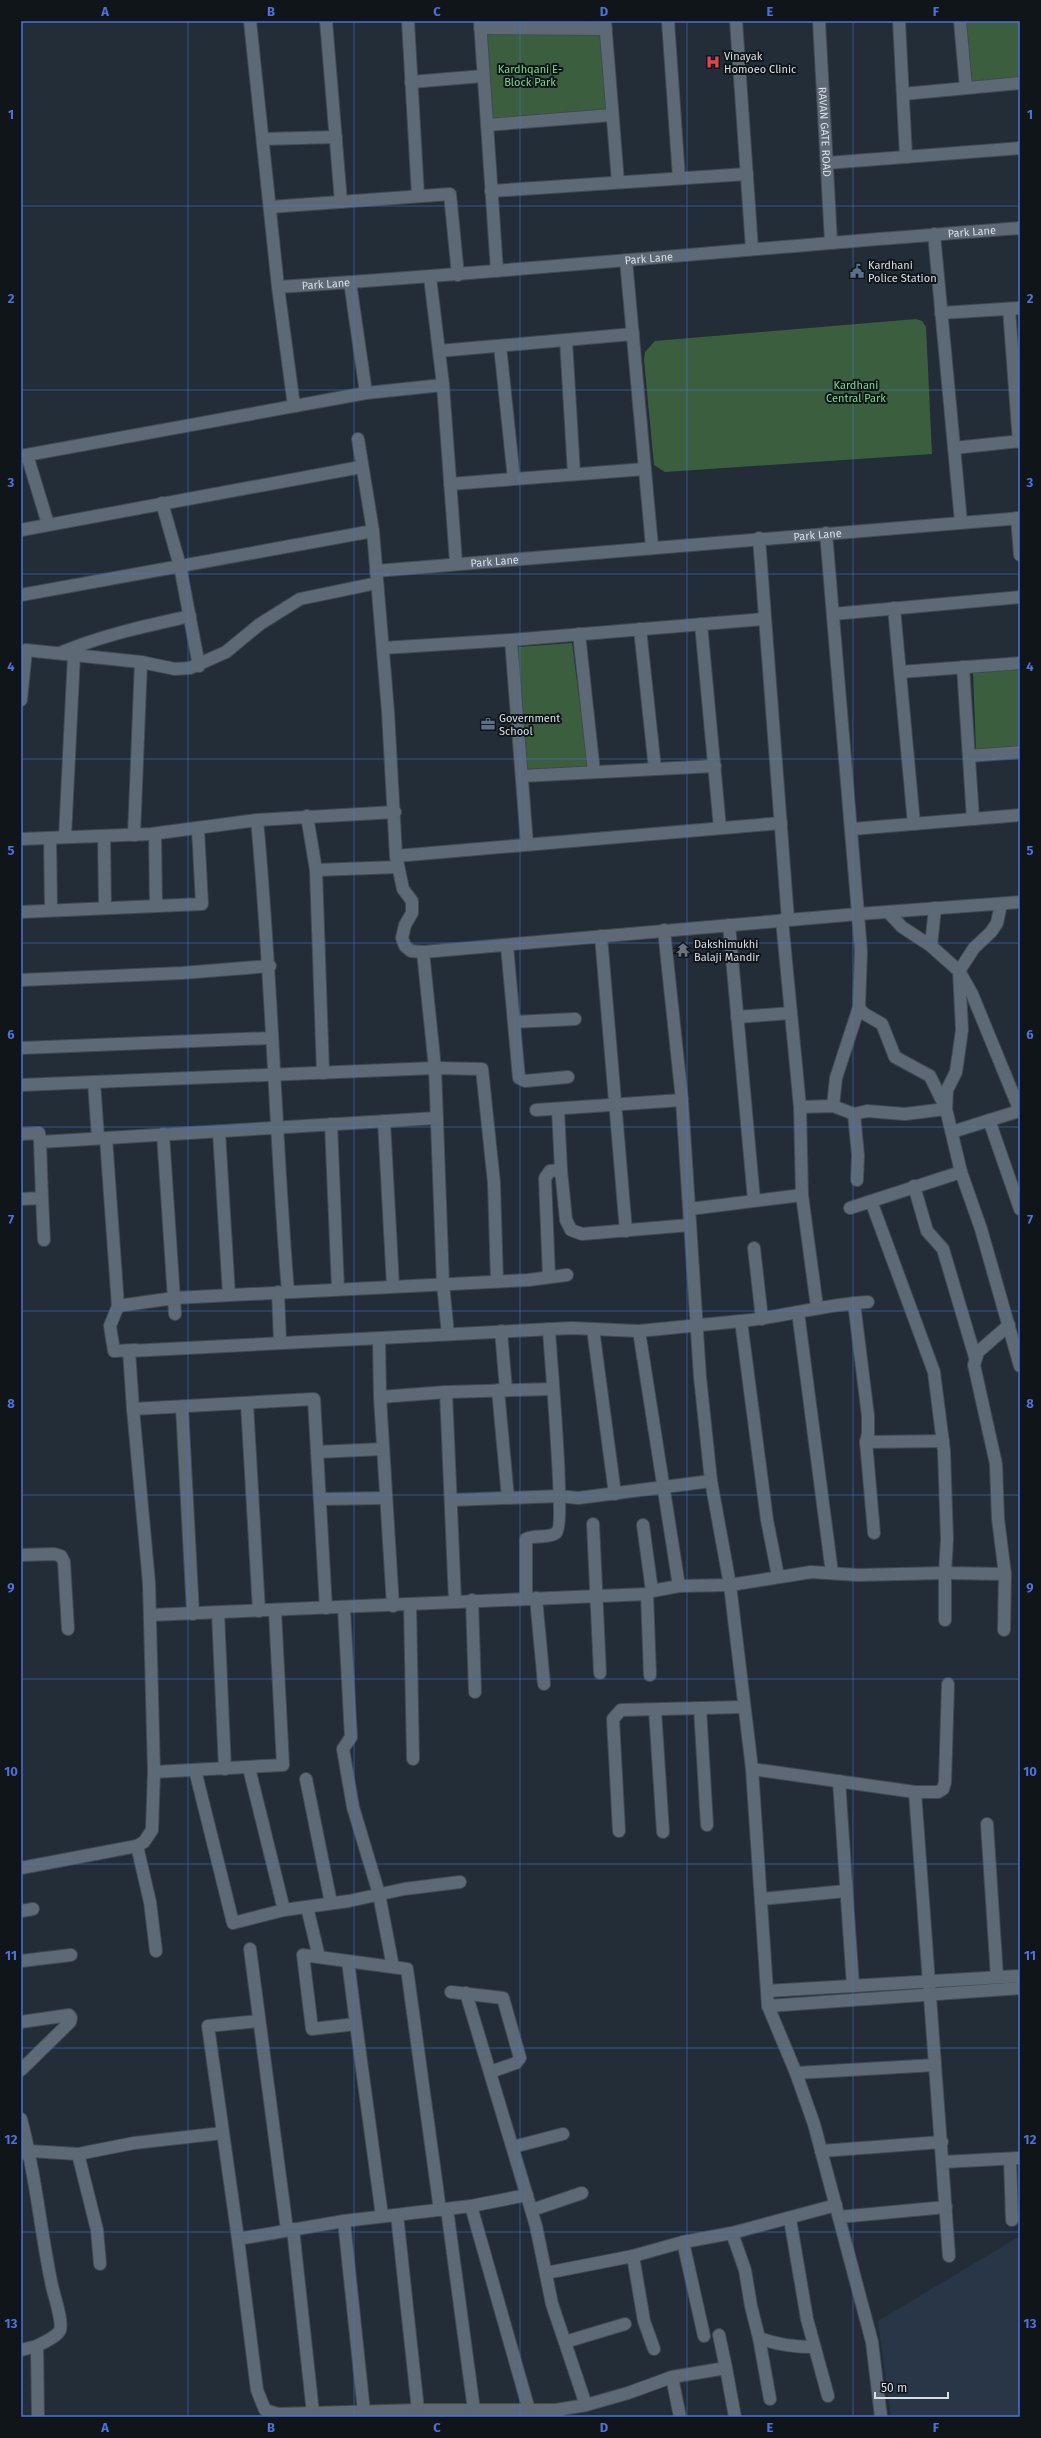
<svg xmlns="http://www.w3.org/2000/svg" width="1041" height="2438" font-family="'Fira Sans',sans-serif">
<style>
.built{fill:#293647}
.green{fill:#3b5f3e}
.lines{fill:none;stroke-linecap:round;stroke-linejoin:round}
.minor-casing{stroke:#414a53;stroke-width:14}
.minor{stroke:#5e6976;stroke-width:12}
.grid{fill:none;stroke:#4c72dc;stroke-width:1;stroke-opacity:0.55}
.labels{text-anchor:middle;stroke-width:4;stroke-linejoin:round;paint-order:stroke}
.poi-label{font-size:11px;fill:#d8dfe6;stroke:#10151a;text-anchor:start}
.park-label{font-size:11px;fill:#7fd989;stroke:#10151a}
.street-label{font-size:11px;fill:#d8dfe6;stroke:#10151a}
.neatline{fill:none;stroke:#4c72dc;stroke-width:1.5}
.grid-label{font-size:13px;text-anchor:middle;font-weight:bold;fill:#4c72dc}
</style>
<rect width="100%" height="100%" fill="#232d38"/>
<path class="built" d="M1020,2236V2417H891L878,2321Z"/>
<path class="green" d="M960,21H1020V83L966,88Z
M480,28L606,29L612,115L487,125Z
M916,319L922,321L926,327L932,454L665,472L654,465L644,360L645,352L655,341Z
M572,643L588,767L527,769L518,647Z
M1020,669V747L976,750L973,672Z"/>
<g class="lines">
<defs>
<g id="minor">
<path d="M250,21L278,287L294,406"/>
<path d="M326,21L341,202"/>
<path d="M408,21L418,196"/>
<path d="M480,21L497,271"/>
<path d="M605,21L618,182"/>
<path d="M668,21L679,178"/>
<path d="M736,21L752,249"/>
<path id="s1" d="M819,21L831,242"/>
<path d="M899,21L906,157"/>
<path d="M960,21L966,88"/>
<path d="M480,28L606,29"/>
<path d="M411,82L483,76"/>
<path d="M903,94L1020,83"/>
<path d="M487,125L612,115"/>
<path d="M263,139L336,137"/>
<path d="M827,163L1020,148"/>
<path d="M491,191L747,174"/>
<path d="M270,207L450,194L458,275"/>
<path d="M934,234L961,522"/>
<path d="M626,260L652,547"/>
<path d="M430,277L443,385L456,562"/>
<path d="M350,282L366,393"/>
<path id="s2" d="M278,287C526,271 772,246 1020,228"/>
<path d="M1009,309L1019,442"/>
<path d="M941,313L1020,308"/>
<path d="M566,340L574,474"/>
<path d="M500,346L514,479"/>
<path d="M439,351L633,334"/>
<path d="M358,439L373,531L388,712L396,856L403,889L412,901V913L405,925L402,938L405,946L411,951L423,952L858,914L1020,902"/>
<path d="M954,448L1020,441"/>
<path d="M27,455L48,524"/>
<path d="M21,456L366,393L443,385"/>
<path d="M450,484L645,469"/>
<path d="M162,503L180,566L199,666"/>
<path d="M1017,518L1020,555"/>
<path d="M21,530L361,467"/>
<path d="M759,538L788,920"/>
<path id="s3" d="M376,571L1020,518"/>
<path d="M21,595L373,531"/>
<path d="M894,608L914,824"/>
<path d="M833,614L1020,597"/>
<path d="M701,624L720,828"/>
<path d="M640,629L655,769"/>
<path d="M579,634L594,772"/>
<path d="M511,640L527,844"/>
<path d="M383,648L511,640L765,619"/>
<path d="M60,653C102,635 146,626 190,616"/>
<path d="M963,667L973,819"/>
<path d="M900,672L1020,663"/>
<path d="M21,700L26,650L141,662L175,669L190,668L226,652L260,624L300,599L377,583"/>
<path d="M969,756L1020,752"/>
<path d="M522,776L715,766"/>
<path d="M307,816L316,870L323,1073"/>
<path d="M257,820C272,977 275,1134 288,1292"/>
<path d="M852,829L1020,815"/>
<path d="M155,834L156,906"/>
<path d="M134,835L141,662"/>
<path d="M104,836L105,908"/>
<path d="M65,837L74,655"/>
<path d="M50,838L51,910"/>
<path d="M21,839L151,834L257,820L395,812"/>
<path d="M396,856L781,823"/>
<path d="M316,870L398,867"/>
<path d="M1001,904L997,923L991,932L974,948L959,971L972,994L1020,1111"/>
<path d="M21,912L202,904L198,829"/>
<path d="M782,920L800,1107L802,1195L817,1307"/>
<path d="M729,925L754,1200"/>
<path d="M664,930L682,1100L700,1377L711,1481L730,1585L752,1769L768,2006L796,2073L814,2124L872,2342L881,2417"/>
<path d="M601,936L626,1231"/>
<path d="M507,946L519,1078L525,1081L568,1077"/>
<path d="M931,946L935,908"/>
<path d="M423,952L435,1068L443,1284L448,1334"/>
<path d="M21,980L182,973L270,966"/>
<path d="M737,1017L791,1013"/>
<path d="M514,1022L575,1019"/>
<path d="M21,1048L271,1038"/>
<path d="M94,1082L98,1138"/>
<path d="M21,1085L435,1068L482,1069L494,1183L497,1281"/>
<path d="M833,1106L836,1078L859,1007"/>
<path d="M800,1107L833,1106L854,1114L867,1111L905,1114L946,1109L930,1076L895,1057L882,1024L863,1013L859,1007L861,951L858,914L826,533"/>
<path d="M558,1109L561,1170L566,1220L571,1230L582,1234L690,1225"/>
<path d="M536,1110L682,1100"/>
<path d="M854,1114L858,1155L857,1180"/>
<path d="M989,1120L1020,1209"/>
<path d="M384,1121L393,1286"/>
<path d="M331,1124L338,1289"/>
<path d="M219,1132L229,1295"/>
<path d="M952,1132L1019,1111"/>
<path d="M21,1134L39,1133L40,1142L437,1118"/>
<path d="M163,1134L175,1314"/>
<path d="M106,1138L118,1306L174,1298L528,1280L567,1275"/>
<path d="M961,1172L981,1229L1020,1366"/>
<path d="M914,1186L927,1231L943,1249L975,1357"/>
<path d="M42,1198L44,1240"/>
<path d="M21,1199L42,1198L40,1142"/>
<path d="M871,1201L934,1372L944,1451L947,1539L945,1573L1005,1574L998,1519L996,1464L974,1365L978,1352L1009,1325"/>
<path d="M850,1208L961,1172L946,1109L947,1090L956,1072L962,1030L959,971L931,946L902,927L888,912"/>
<path d="M690,1209L802,1195"/>
<path d="M754,1248L762,1319"/>
<path d="M549,1277L545,1178L550,1171L561,1170"/>
<path d="M278,1292L280,1342"/>
<path d="M854,1303L868,1416V1434L866,1442L874,1533"/>
<path d="M118,1306L110,1326L114,1351L136,1350"/>
<path d="M798,1312L832,1573"/>
<path d="M741,1321C784,1317 825,1304 868,1302"/>
<path d="M501,1331L506,1390"/>
<path d="M639,1331L679,1586"/>
<path d="M379,1339L380,1397L393,1606"/>
<path d="M498,1390L508,1498"/>
<path d="M446,1392L455,1601"/>
<path d="M380,1397L446,1392L553,1389"/>
<path d="M247,1404L259,1611"/>
<path d="M182,1407L193,1614"/>
<path d="M133,1409L129,1351L572,1328L593,1329"/>
<path d="M866,1442L943,1441"/>
<path d="M317,1452L383,1449"/>
<path d="M615,1494L593,1329L639,1331L741,1321L767,1520L778,1576"/>
<path d="M320,1499L386,1498"/>
<path d="M451,1500L560,1496L578,1498L711,1481"/>
<path d="M593,1524L600,1673"/>
<path d="M643,1525L652,1591"/>
<path d="M21,1555L54,1554L61,1556L64,1562L68,1629"/>
<path d="M647,1594L650,1675"/>
<path d="M536,1598L544,1684"/>
<path d="M526,1599V1539C535,1534 548,1539 556,1533C566,1525 550,1353 549,1329"/>
<path d="M472,1600L475,1692"/>
<path d="M410,1605L413,1759"/>
<path d="M344,1608L351,1737L343,1749L353,1807L379,1894L393,1967"/>
<path d="M218,1613L225,1769"/>
<path d="M150,1615L647,1594L652,1591L679,1586L730,1585L811,1572L858,1575L945,1573V1620"/>
<path d="M1004,1630L1005,1574"/>
<path d="M700,1708L707,1825"/>
<path d="M655,1710L663,1832"/>
<path d="M249,1768L284,1910"/>
<path d="M752,1769L915,1792H938L943,1789L945,1782L948,1684"/>
<path d="M195,1770L233,1923L284,1910L349,1901L404,1889L460,1882"/>
<path d="M154,1772L283,1765L275,1611"/>
<path d="M306,1779L331,1903"/>
<path d="M839,1781L853,1986"/>
<path d="M915,1792L949,2256"/>
<path d="M987,1824L997,1977"/>
<path d="M619,1831L613,1719L621,1710L744,1707"/>
<path d="M137,1846L150,1902L156,1951"/>
<path d="M21,1868L137,1846L144,1842L152,1830L154,1772L149,1583L133,1409L314,1399L326,1608"/>
<path d="M761,1899L846,1891"/>
<path d="M307,1907L319,1957"/>
<path d="M21,1911L33,1909"/>
<path d="M250,1949L287,2230"/>
<path d="M21,1961L71,1955"/>
<path d="M348,1961L356,2024L312,2029L303,1955L407,1969L440,2210"/>
<path d="M767,1991L1020,1976"/>
<path d="M451,1992L503,1998L520,2058L516,2063L490,2072"/>
<path d="M466,1993L536,2226L552,2304L586,2405L628,2393L672,2377L726,2368L735,2417"/>
<path d="M768,2006L1020,1988"/>
<path d="M21,2022L69,2015L71,2018L70,2022L21,2070"/>
<path d="M356,2024L382,2216"/>
<path d="M796,2073L935,2065"/>
<path d="M21,2119C36,2174 40,2230 52,2286C54,2295 63,2322 60,2330C57,2337 44,2342 37,2346"/>
<path d="M513,2147L563,2134"/>
<path d="M821,2151L942,2142"/>
<path d="M21,2154L30,2151L78,2154L134,2143L223,2133"/>
<path d="M78,2154L97,2230L100,2264"/>
<path d="M1010,2159L1012,2220"/>
<path d="M943,2162L1020,2158"/>
<path d="M527,2195L471,2206L344,2221L238,2239L257,2390L265,2410L278,2414L418,2410H556L558,2417"/>
<path d="M471,2206L529,2410"/>
<path d="M447,2209L474,2410"/>
<path d="M532,2210L582,2193"/>
<path d="M397,2215L418,2410"/>
<path d="M839,2217L946,2207"/>
<path d="M790,2219L807,2319L828,2396"/>
<path d="M344,2221L364,2412"/>
<path d="M293,2229L313,2413"/>
<path d="M732,2233L745,2270L751,2306L759,2338C778,2345 795,2347 814,2347"/>
<path d="M238,2239L208,2026L259,2021"/>
<path d="M683,2242L704,2336"/>
<path d="M633,2256L644,2321L654,2349"/>
<path d="M546,2273L633,2256L683,2242L732,2233L836,2205"/>
<path d="M719,2335L726,2368"/>
<path d="M759,2338L770,2399"/>
<path d="M565,2342L625,2324"/>
<path d="M21,2350L37,2346L38,2417"/>
<path d="M672,2377L680,2417"/>
<path d="M556,2410L586,2405"/>
</g>
</defs>
<use href="#minor" class="minor-casing"/>
<use href="#minor" class="minor"/>
</g>
<path class="grid" d="M188,21V2417M354,21V2417M520,21V2417M687,21V2417M853,21V2417M21,206H1020M21,390H1020M21,574H1020M21,759H1020M21,943H1020M21,1127H1020M21,1311H1020M21,1495H1020M21,1679H1020M21,1864H1020M21,2048H1020M21,2232H1020"/>
<defs>
<symbol id="hospital-bare" viewBox="-9 -9 18 18"><path d="M-5-5h3v3.5h4V-5h3V5h-3V1.5h-4V5h-3Z" fill="#e0444e" stroke="#10151a" stroke-width="2.5" paint-order="stroke"/></symbol>
<symbol id="civic-bare" viewBox="-9 -9 18 18"><path d="M-.6-6.5H3V-4.5H.6V-3L4-1V1h2V6H-6V1h2V-1L-.6-3ZM-1.2 2.5V6h2.4V2.5Z" fill="#5c6f8a" stroke="#10151a" stroke-width="2.5" paint-order="stroke"/></symbol>
<symbol id="office-bare" viewBox="-9 -9 18 18"><path d="M-6-3h4V-5.5h4V-3h4V5H-6ZM-1-4.5V-3h2v-1.5ZM-6 0V1H6V0Z" fill="#5c6f8a" stroke="#10151a" stroke-width="2.5" paint-order="stroke"/></symbol>
<symbol id="temple-bare" viewBox="-9 -9 18 18"><path d="M0-6L5-2H3V0L6.5 2.5H4V6H1.5V3h-3V6H-4V2.5H-6.5L-3 0V-2H-5Z" fill="#6b7280" stroke="#10151a" stroke-width="2.5" paint-order="stroke"/></symbol>
</defs>
<g fill-rule="evenodd">
<use href="#hospital-bare" x="703" y="52" width="20" height="20"/>
<use href="#civic-bare" x="847" y="261" width="20" height="20"/>
<use href="#office-bare" x="478" y="714" width="20" height="20"/>
<use href="#temple-bare" x="673" y="940" width="20" height="20"/>
</g>
<g class="labels">
<g class="poi-label">
<text x="724" y="60">Vinayak<tspan x="724" dy="13">Homoeo Clinic</tspan></text>
<text x="868" y="269">Kardhani<tspan x="868" dy="13">Police Station</tspan></text>
<text x="499" y="722">Government<tspan x="499" dy="13">School</tspan></text>
<text x="694" y="948">Dakshimukhi<tspan x="694" dy="13">Balaji Mandir</tspan></text>
</g>
<g class="park-label">
<text x="530" y="73">Kardhqani E-<tspan x="530" dy="13">Block Park</tspan></text>
<text x="856" y="389">Kardhani<tspan x="856" dy="13">Central Park</tspan></text>
</g>
<g class="street-label">
<text dy="4" stroke="none"><textPath href="#s1" startOffset="111">RAVAN GATE ROAD</textPath></text>
<text dy="4" stroke="none"><textPath href="#s2" startOffset="696">Park Lane</textPath></text>
<text dy="4" stroke="none"><textPath href="#s2" startOffset="372">Park Lane</textPath></text>
<text dy="4" stroke="none"><textPath href="#s2" startOffset="48">Park Lane</textPath></text>
<text dy="4" stroke="none"><textPath href="#s3" startOffset="443">Park Lane</textPath></text>
<text dy="4" stroke="none"><textPath href="#s3" startOffset="119">Park Lane</textPath></text>
</g>
</g>
<rect width="1041" height="2438" fill="none" stroke="#10151a" stroke-width="44"/>
<path d="M875 2392v6h73v-6" fill="none" stroke="#d8dfe6" stroke-width="2"/>
<text x="881" y="2392" font-size="12" fill="#d8dfe6" stroke="#10151a" stroke-width="3" paint-order="stroke">50 m</text>
<rect x="22" y="22" width="997" height="2394" class="neatline"/>
<g class="grid-label">
<text x="105" y="16">A</text>
<text x="271" y="16">B</text>
<text x="437" y="16">C</text>
<text x="604" y="16">D</text>
<text x="770" y="16">E</text>
<text x="936" y="16">F</text>
<text x="11" y="119">1</text>
<text x="1030" y="119">1</text>
<text x="11" y="303">2</text>
<text x="1030" y="303">2</text>
<text x="11" y="487">3</text>
<text x="1030" y="487">3</text>
<text x="11" y="671">4</text>
<text x="1030" y="671">4</text>
<text x="11" y="855">5</text>
<text x="1030" y="855">5</text>
<text x="11" y="1039">6</text>
<text x="1030" y="1039">6</text>
<text x="11" y="1224">7</text>
<text x="1030" y="1224">7</text>
<text x="11" y="1408">8</text>
<text x="1030" y="1408">8</text>
<text x="11" y="1592">9</text>
<text x="1030" y="1592">9</text>
<text x="11" y="1776">10</text>
<text x="1030" y="1776">10</text>
<text x="11" y="1960">11</text>
<text x="1030" y="1960">11</text>
<text x="11" y="2144">12</text>
<text x="1030" y="2144">12</text>
<text x="11" y="2328">13</text>
<text x="1030" y="2328">13</text>
<text x="105" y="2432">A</text>
<text x="271" y="2432">B</text>
<text x="437" y="2432">C</text>
<text x="604" y="2432">D</text>
<text x="770" y="2432">E</text>
<text x="936" y="2432">F</text>
</g>
</svg>
